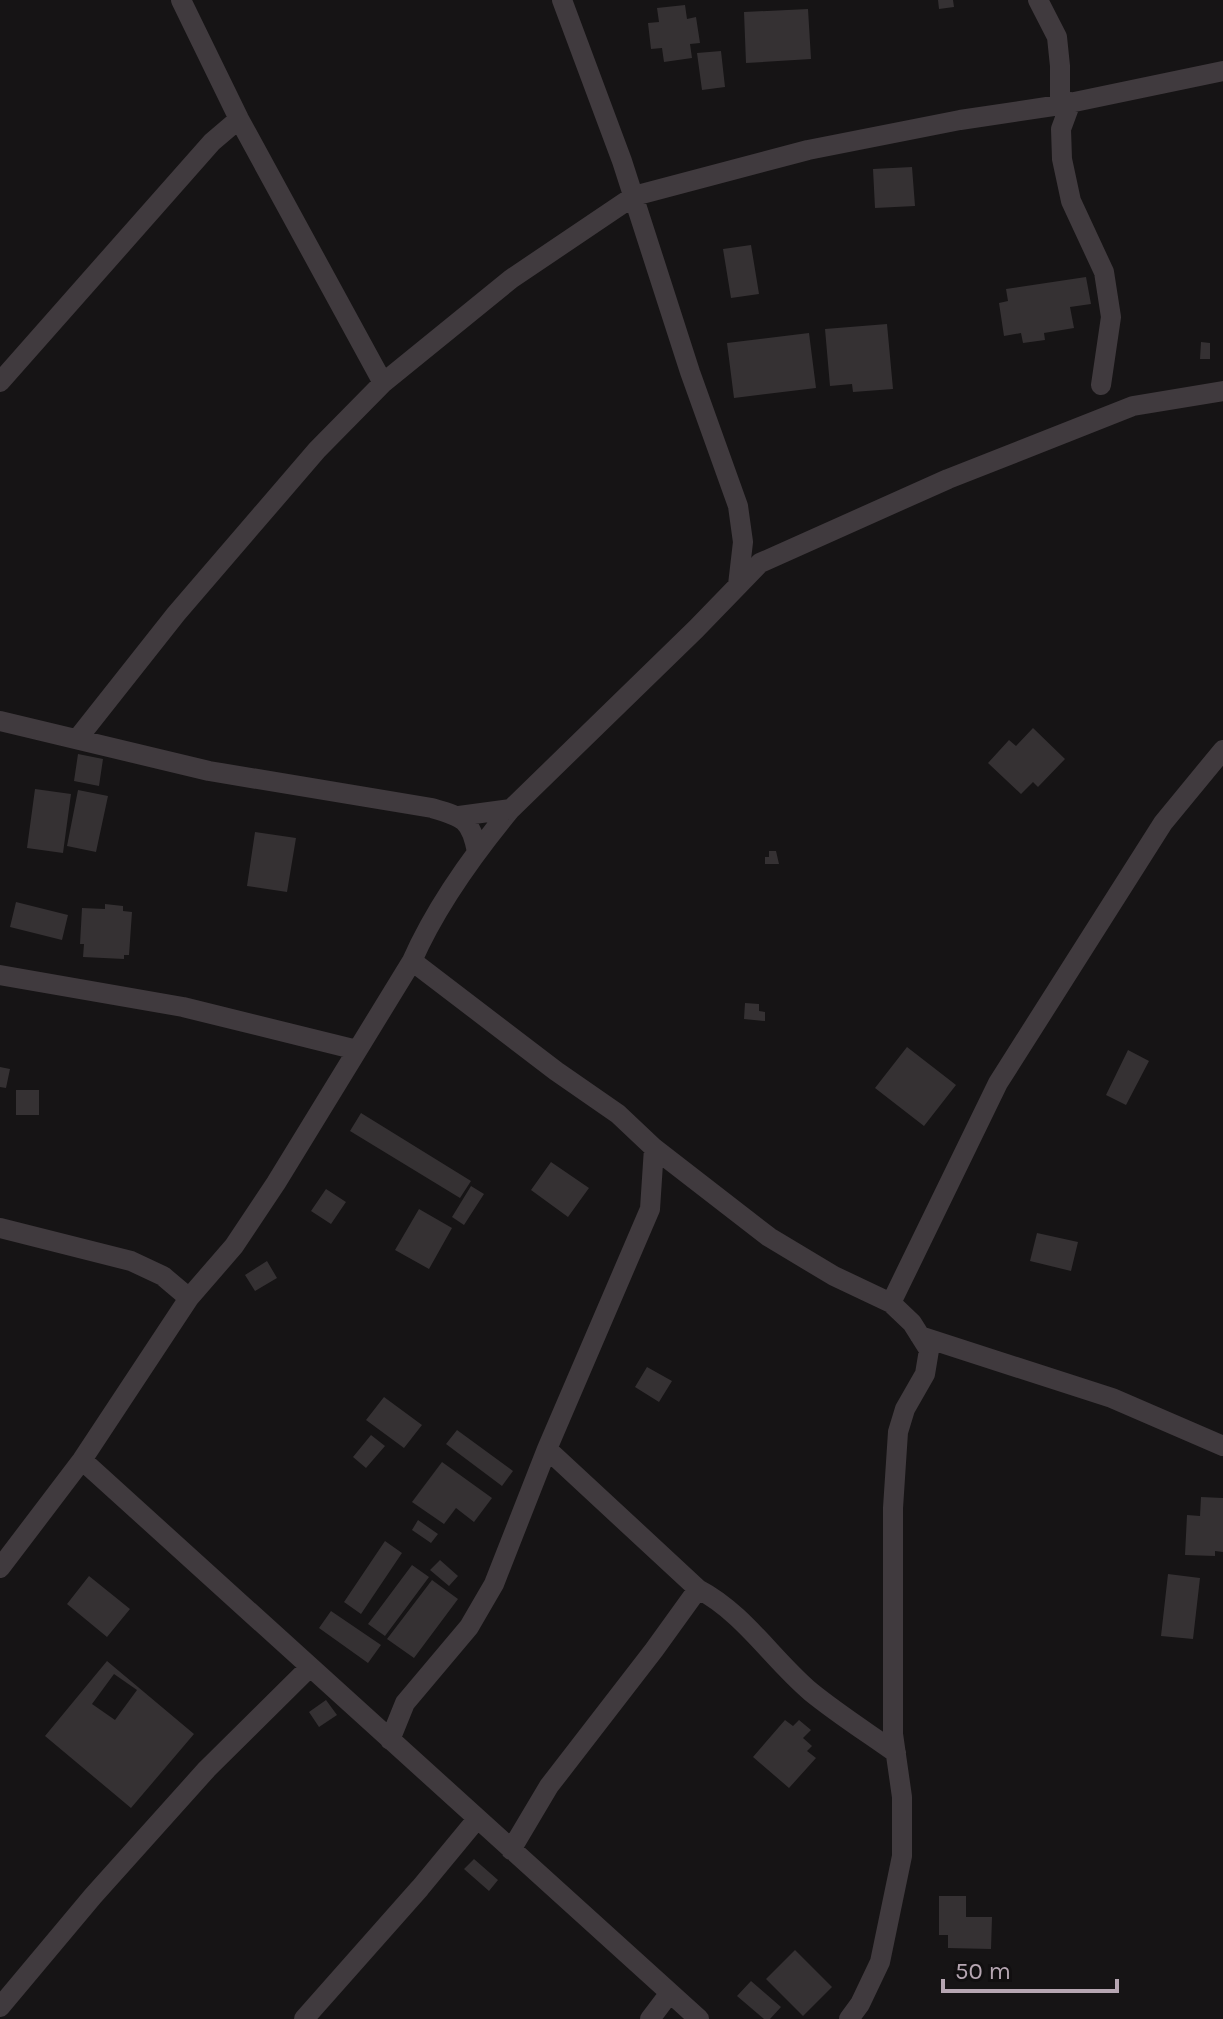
<svg xmlns="http://www.w3.org/2000/svg" width="1223" height="2019" font-family="Karla,sans-serif">
<style>
.building{fill:#353133;fill-rule:evenodd}
.lines{fill:none;stroke-linecap:round;stroke-linejoin:round}
.minor{stroke:#403a3e;stroke-width:20}
</style>
<rect width="100%" height="100%" fill="#161415"/>
<path class="building" d="M938,0H953L954,7L939,9Z
M685,5L687,19L696,17L700,43L690,44L692,58L664,62L662,48L651,49L648,23L659,22L657,8Z
M808,9L811,59L746,63L744,12Z
M721,51L725,87L702,90L697,53Z
M912,167L915,206L875,208L873,169Z
M751,245L759,294L731,298L723,249Z
M1086,277L1091,304L1070,307L1074,328L1044,333L1045,340L1023,343L1021,333L1004,336L999,303L1008,301L1006,289Z
M887,324L893,389L853,392L852,384L830,386L825,329Z
M809,333L816,388L734,398L727,343Z
M1201,342L1210,343V359H1200Z
M1033,728L1065,759L1038,787L1033,782L1021,794L988,763L1009,740L1016,746Z
M78,754L103,759L99,786L74,781Z
M35,789L71,794L63,853L27,848Z
M78,790L108,796L96,852L67,846Z
M255,832L296,838L287,892L247,886Z
M769,851H776L779,864H765V857H769Z
M16,902L68,915L62,940L10,927Z
M105,904L123,906V911L132,912L129,955H124V959L83,957L84,944H80L82,908L105,909Z
M745,1003L759,1004V1011L765,1012V1021L744,1019Z
M907,1047L956,1085L924,1126L875,1088Z
M1128,1050L1149,1061L1126,1105L1106,1095Z
M0,1067L10,1069L6,1088L0,1087Z
M16,1090H39V1115H16Z
M361,1113L471,1181L460,1198L350,1131Z
M551,1162L589,1188L568,1217L531,1190Z
M471,1186L484,1194L464,1225L452,1217Z
M326,1189L346,1202L331,1224L311,1211Z
M419,1209L452,1228L429,1269L395,1250Z
M1037,1233L1078,1242L1071,1271L1030,1261Z
M267,1261L277,1278L255,1291L245,1275Z
M647,1367L672,1381L659,1402L635,1387Z
M384,1397L422,1425L404,1448L366,1420Z
M457,1430L513,1471L502,1486L446,1444Z
M371,1435L385,1446L366,1468L353,1457Z
M442,1462L492,1498L474,1522L456,1508L444,1524L412,1502Z
M1201,1497L1223,1498V1552L1215,1551V1556L1185,1555L1187,1515L1200,1516Z
M418,1520L438,1534L431,1543L412,1530Z
M385,1541L402,1553L361,1614L344,1602Z
M440,1560L458,1576L449,1586L430,1570Z
M412,1565L429,1577L385,1636L368,1624Z
M1168,1574L1200,1578L1193,1639L1161,1636Z
M89,1576L130,1609L107,1637L67,1604Z
M432,1580L458,1599L414,1658L387,1639Z
M331,1611L381,1645L368,1663L319,1628Z
M107,1661L194,1734L131,1808L45,1736ZM114,1674L137,1690L115,1720L92,1704Z
M326,1700L337,1715L319,1727L309,1712Z
M785,1720L793,1726L799,1720L811,1730L803,1738L812,1746L807,1751L816,1758L789,1788L753,1757Z
M474,1859L498,1880L489,1891L464,1869Z
M939,1896H966V1917H992L991,1949L948,1948V1935H939Z
M795,1950L832,1987L803,2016L766,1979Z
M751,1981L781,2007L770,2019H764L737,1996Z"/>
<g class="lines">
<path class="minor" d="M181,0L239,119L383,383
M562,0L622,161L690,372L738,506L743,542L738,585
M1038,0L1057,37L1060,66V105
M1071,102L1061,129L1062,159L1071,201L1104,272L1111,317L1101,385
M0,382L212,142L239,119
M0,721L209,771L432,808C463,817 471,819 477,852
M78,738L176,614L317,450L383,383L511,279L634,196L808,150L960,120L1060,105L1223,71
M459,816L511,809
M412,961L556,1071L618,1114L654,1148L769,1237L834,1276L891,1303
M0,975L183,1007L357,1050
M0,1228L131,1261L163,1276L189,1298
M920,1336L1112,1398L1223,1446
M547,1449L698,1589C744,1613 772,1659 811,1692C838,1714 868,1733 896,1753
M82,1460L699,2019
M0,1568L82,1460L189,1298L234,1246L276,1183L412,961C436,906 473,855 511,809L696,629L760,563L948,479L1133,406L1223,391
M390,1740L405,1703L469,1627L494,1584L547,1449L650,1209L654,1148
M511,1850L549,1786L654,1650L698,1589
M0,2007L93,1896L207,1769L310,1667
M304,2019L420,1888L477,1819
M650,2019L669,1994
M849,2019L860,2004L880,1962L902,1856V1797L893,1734V1508L898,1432L905,1409L925,1374L929,1350L912,1323L891,1303L998,1083L1163,823L1223,750"/>
</g>
<path d="M943 1979v12h174v-12" fill="none" stroke="#b6a6b2" stroke-width="4"/>
<text x="955" y="1979" font-size="24" fill="#b6a6b2" stroke="#110f10" stroke-width="6" paint-order="stroke">50 m</text>
</svg>
